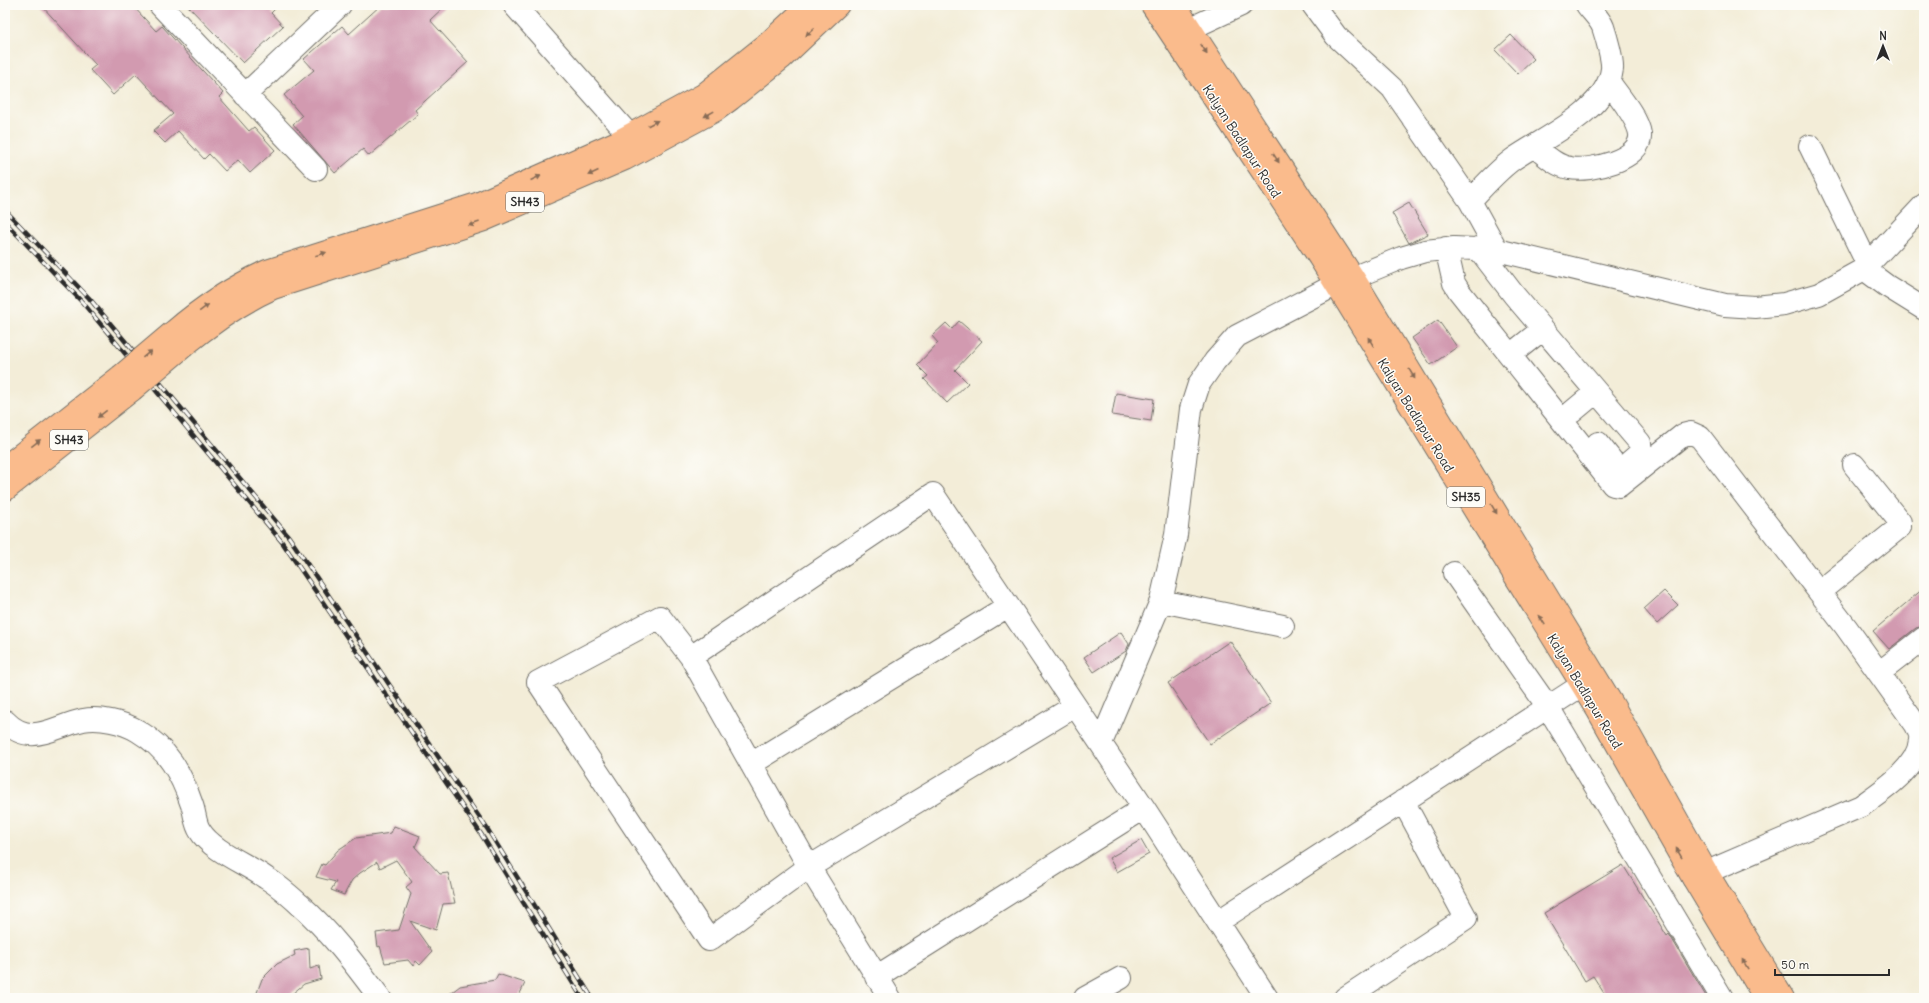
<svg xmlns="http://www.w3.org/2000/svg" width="1929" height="1003" font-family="Delius,sans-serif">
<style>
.building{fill:#d29ab0}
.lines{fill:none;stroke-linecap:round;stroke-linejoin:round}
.minor-casing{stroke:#716f68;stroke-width:24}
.major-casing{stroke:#716f68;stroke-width:24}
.minor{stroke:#fff;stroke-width:22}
.major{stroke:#fabb8c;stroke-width:22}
.rail-casing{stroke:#2b2b2b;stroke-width:4.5}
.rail{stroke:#fdfcf7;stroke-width:3;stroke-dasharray:9;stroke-linecap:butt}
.major-bridge-casing{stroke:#716f68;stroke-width:24;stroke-linecap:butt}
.major-bridge{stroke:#fabb8c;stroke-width:22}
.oneway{fill:#886c57}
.labels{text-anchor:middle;stroke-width:3;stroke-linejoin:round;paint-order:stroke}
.shield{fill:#fdfcf7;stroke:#6a6a68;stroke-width:1}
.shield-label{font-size:12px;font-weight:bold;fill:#2b2b2b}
.street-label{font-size:13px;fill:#2b2b2b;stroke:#fdfcf7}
</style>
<rect width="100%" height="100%" fill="#fdfcf7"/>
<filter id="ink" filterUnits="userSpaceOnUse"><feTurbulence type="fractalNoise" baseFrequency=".025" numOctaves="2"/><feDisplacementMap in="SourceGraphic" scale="8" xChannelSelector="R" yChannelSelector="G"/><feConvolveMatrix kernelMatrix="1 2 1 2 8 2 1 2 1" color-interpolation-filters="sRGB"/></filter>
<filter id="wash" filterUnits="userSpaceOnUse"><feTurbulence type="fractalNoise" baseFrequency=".012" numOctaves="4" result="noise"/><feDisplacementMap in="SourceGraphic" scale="16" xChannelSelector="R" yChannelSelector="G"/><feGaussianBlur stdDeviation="0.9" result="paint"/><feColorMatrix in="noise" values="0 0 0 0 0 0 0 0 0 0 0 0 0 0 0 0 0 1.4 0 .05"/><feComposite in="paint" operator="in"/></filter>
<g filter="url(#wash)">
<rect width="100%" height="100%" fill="#f3edd8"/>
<g id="blocks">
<path class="building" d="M41,5H132L156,31L162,26L223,93L219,97L249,131L254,127L275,150L250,173L238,160L225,171L209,154L204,159L178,131L165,143L153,131L173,114L136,74L113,95L90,70L96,65Z
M187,5H279L271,13L283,26L243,63Z
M381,5H446L430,20L468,62L415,110L418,114L369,156L363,149L335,173L293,124L302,116L284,95L314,70L304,59L342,26L349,34Z
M1511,35L1534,59L1518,74L1495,50Z
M1409,203L1428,234L1409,243L1392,213Z
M1438,320L1457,347L1431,365L1412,338Z
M959,321L982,341L955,370L968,383L947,403L924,379L928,376L917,365L938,343L932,336L946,323L952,329Z
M1116,393L1154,399L1151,421L1112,415Z
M1924,588V626L1916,628L1889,649L1873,631Z
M1664,591L1678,605L1657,624L1644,609Z
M1121,632L1129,644L1126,651L1094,672L1084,657Z
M1230,641L1271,703L1210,744L1168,683Z
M394,826L420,836L415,847L440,874L448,873L455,903L443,904L436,930L410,921L432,952L420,965L416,961L413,966L408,960L385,963L380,946L378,947L376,933L399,930L411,894L406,887L412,882L396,860L380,868L377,862L360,873L352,880L344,895L331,890L336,882L316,877L322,864L325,865L338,850L356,838L391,833Z
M1141,840L1149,854L1117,872L1109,858Z
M1623,865L1667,936L1669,934L1707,998H1607L1593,976L1585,981L1544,913Z
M309,948L310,969L319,966L321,979L304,984L287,998H255L262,979L277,964L295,955L294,951Z
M498,974L525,983L518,998H444L460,986L495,980Z"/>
</g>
</g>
<g filter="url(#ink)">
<use href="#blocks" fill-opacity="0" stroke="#716f68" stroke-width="1"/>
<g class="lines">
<defs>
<path id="minor" d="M160,5L316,169
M514,5L630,136L639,151
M1313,5L1336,36L1392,88L1470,201L1497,250
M1174,36L1241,5
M245,95L340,5
M1534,146C1545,155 1556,166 1570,168C1589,172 1643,160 1640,134C1638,118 1618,95 1609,82
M1810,146L1868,265
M1470,201C1483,187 1496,172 1512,160C1543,138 1607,111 1612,69C1613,60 1606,36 1603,27C1600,19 1592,12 1587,5
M1446,248L1454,283L1459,291L1613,485L1619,486L1683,435L1691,433L1700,437L1846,627L1916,725C1918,730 1921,735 1920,740C1918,768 1882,791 1861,806L1693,878
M1478,248L1514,295L1640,443L1641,452L1626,465L1616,466L1598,443
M1864,269L1887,286L1924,309
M1519,348L1543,329
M1572,412L1596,392
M1454,573L1548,707L1722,998
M1819,592L1900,527V522L1854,465
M1161,601L1283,626
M691,657L933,494L1144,808L1267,998
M1879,673L1924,638
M5,721C31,748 54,726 83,720C100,717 123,722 138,731C168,749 181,773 192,805C195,813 195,824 200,831C212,851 247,864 266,878C278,885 289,895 299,904C330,931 356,966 380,998
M1101,743L1161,601L1176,535L1191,409L1199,384L1215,361L1237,336L1335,285L1401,258L1425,251L1454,248L1497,250L1725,305L1755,307L1784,304L1819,294L1864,269L1924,205
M751,764L1008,606
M1219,921L1582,685
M876,977L1144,808
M890,998L809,867L691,657L660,617L538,682L709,940L809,867L1075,706
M1085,998L1121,978
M1345,998L1466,918L1403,801"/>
<path id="major" d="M1152,5L1319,257L1598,711L1693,878L1765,998
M1175,5L1353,277L1613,705L1706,871L1783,998
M173,332C202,307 232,287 267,271L477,204L617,142L703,95L768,43L809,5
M184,346C212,323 240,303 273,288L484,220L625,159L716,110L731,99L781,59L838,5
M5,467L121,376
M5,490L132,390"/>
</defs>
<use href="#minor" class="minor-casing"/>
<use href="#major" class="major-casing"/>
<use href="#minor" class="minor"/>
<use href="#major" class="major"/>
<defs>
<path id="rail" d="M5,210L89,298L289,537L488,830L592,998
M5,222L83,303L282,542L481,834L582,998"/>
</defs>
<use href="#rail" class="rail-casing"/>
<use href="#rail" class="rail"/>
<defs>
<path id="major-bridge" d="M121,376L173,332
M132,390L184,346"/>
</defs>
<use href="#major-bridge" class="major-bridge-casing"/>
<use href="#major-bridge" class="major-bridge"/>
</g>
<defs><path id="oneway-solid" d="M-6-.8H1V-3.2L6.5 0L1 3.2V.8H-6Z"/></defs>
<g class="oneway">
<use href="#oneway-solid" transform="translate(810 32) rotate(137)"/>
<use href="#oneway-solid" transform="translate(1204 49) rotate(57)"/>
<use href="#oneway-solid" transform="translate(709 114) rotate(151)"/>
<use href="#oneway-solid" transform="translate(653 123) rotate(-28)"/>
<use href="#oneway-solid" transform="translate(1276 158) rotate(57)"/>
<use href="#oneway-solid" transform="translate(593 173) rotate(156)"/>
<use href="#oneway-solid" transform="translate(536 178) rotate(-24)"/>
<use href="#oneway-solid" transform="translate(474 224) rotate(161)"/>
<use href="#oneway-solid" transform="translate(321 254) rotate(-17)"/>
<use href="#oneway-solid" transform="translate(204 308) rotate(-37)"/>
<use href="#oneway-solid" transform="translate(1371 342) rotate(-122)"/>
<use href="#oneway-solid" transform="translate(147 354) rotate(-40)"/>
<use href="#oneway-solid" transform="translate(1412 374) rotate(59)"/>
<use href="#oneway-solid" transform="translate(102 414) rotate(142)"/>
<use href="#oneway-solid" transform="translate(36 443) rotate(-38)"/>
<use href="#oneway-solid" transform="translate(1494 509) rotate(59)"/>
<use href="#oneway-solid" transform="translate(1542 620) rotate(-122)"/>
<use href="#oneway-solid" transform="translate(1679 853) rotate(-120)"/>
<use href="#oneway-solid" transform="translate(1745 964) rotate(-121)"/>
</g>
</g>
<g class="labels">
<g class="shield">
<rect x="506" y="192" width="38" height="20" rx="3"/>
<rect x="50" y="430" width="38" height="20" rx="3"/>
<rect x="1447" y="487" width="38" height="20" rx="3"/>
</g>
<g class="shield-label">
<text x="525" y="206">SH43</text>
<text x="69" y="444">SH43</text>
<text x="1466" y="501">SH35</text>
</g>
<g class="street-label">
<text transform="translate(1242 141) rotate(57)" y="5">Kalyan Badlapur Road</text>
<text transform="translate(1416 415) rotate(58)" y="5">Kalyan Badlapur Road</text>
<text transform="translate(1585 691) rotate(59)" y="5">Kalyan Badlapur Road</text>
</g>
</g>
<rect width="1929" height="1003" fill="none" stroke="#fdfcf7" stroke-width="20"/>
<g transform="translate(1883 46)" stroke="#fdfcf7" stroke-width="3" paint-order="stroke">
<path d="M0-3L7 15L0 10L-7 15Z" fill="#2b2b2b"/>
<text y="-6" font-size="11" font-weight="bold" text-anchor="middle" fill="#2b2b2b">N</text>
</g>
<path d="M1775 969v6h114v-6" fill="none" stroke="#2b2b2b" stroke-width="2"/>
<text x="1781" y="969" font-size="12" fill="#2b2b2b" stroke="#fdfcf7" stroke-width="3" paint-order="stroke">50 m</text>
</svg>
